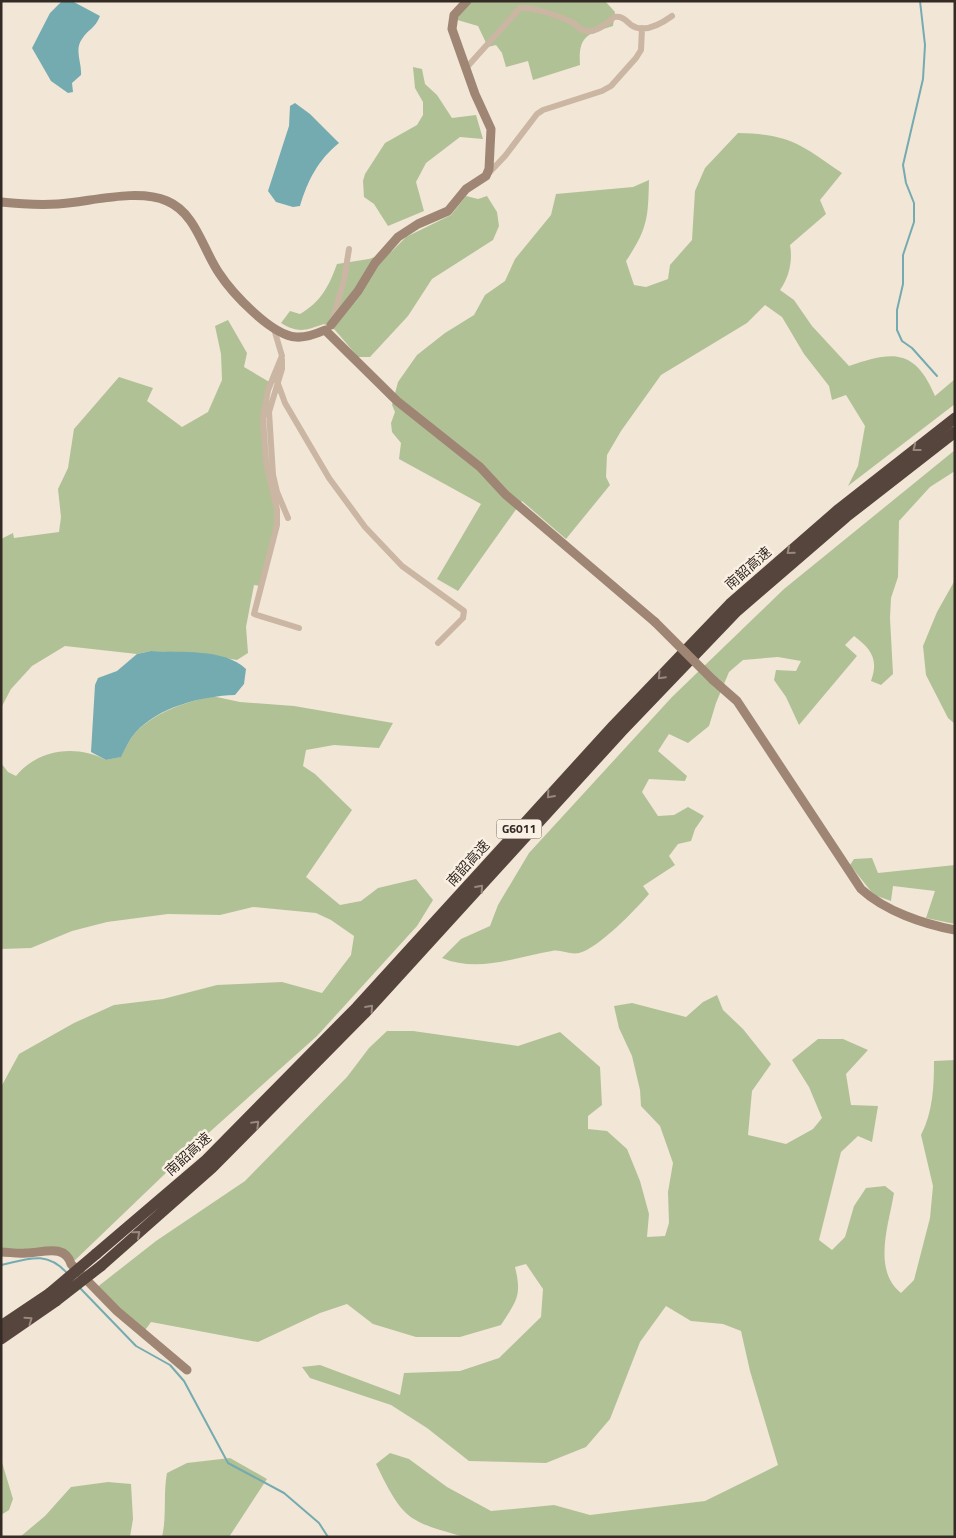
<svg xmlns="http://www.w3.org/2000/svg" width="956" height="1538" font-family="'Titillium Web','Noto Sans SC',sans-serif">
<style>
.green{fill:#b1c196}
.water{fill:#74abb0}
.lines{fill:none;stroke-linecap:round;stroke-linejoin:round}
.stream{stroke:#74abb0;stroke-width:2}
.street{stroke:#cab6a2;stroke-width:6}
.secondary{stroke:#9e8574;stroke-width:9}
.highway{stroke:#56453c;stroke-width:11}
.secondary-bridge{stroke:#9e8574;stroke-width:9}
.highway-bridge{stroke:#56453c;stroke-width:11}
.oneway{stroke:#98897f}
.labels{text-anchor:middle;stroke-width:5;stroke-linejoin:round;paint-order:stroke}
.shield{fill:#faf0e3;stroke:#70665e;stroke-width:1}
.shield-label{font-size:12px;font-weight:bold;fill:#352b25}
.street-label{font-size:14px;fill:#352b25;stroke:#faf0e3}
</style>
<rect width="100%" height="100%" fill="#f2e6d7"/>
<path class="green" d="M467,1H605L615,12L613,26C588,34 578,35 580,65L533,80L528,61L506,67L502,53L496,45L488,47L478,26L454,19Z
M413,67L422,69L425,84L437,95L452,118L476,115L483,139L460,137L426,163L416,182L424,211L388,226L374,204L364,197L363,181L365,174L385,143L417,125L423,115V102L415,88Z
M738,133C790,134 800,144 842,173L820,200L826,214L790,245C793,260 789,278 780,290L794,300L812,326L849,366C892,351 915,348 935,396L955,379V404L848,486L858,466L865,426L846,395L832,400L829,386L804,354L782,317L765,305L747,323L661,375L621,431L607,455L606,477L610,485L566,539L522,501L458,591L437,579L481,504L399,459L401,443L392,432L391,423L395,412L392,405L398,382L417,355L445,333L474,315L485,295L505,281L515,259L551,215L556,194L633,187L649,180C648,218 648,228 626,261L634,285L646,287L668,279L670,265L692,240L695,191L705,168Z
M466,196L478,199L487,196L497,212L499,226L493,240L432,279L408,316L370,357H358L335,330L324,324C306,330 299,334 281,323L290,311L300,314C321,302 329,286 337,264L369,259L392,251L406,237L451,215Z
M228,320L247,353L244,367L271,383L263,418L277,525L260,586L254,585L246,627L248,653L237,660L193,653L151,651L137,654L65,646L32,666L11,689L1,708V539L13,533L14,538L59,532L61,517L58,489L68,468L74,429L119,377L153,388L147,401L182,427L208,412L222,380L221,354L215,326Z
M955,450V471L930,487L899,521L898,577L891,598L890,618L893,674L881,685L871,681C879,659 871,649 854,636L845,645L857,656L799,725L786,697L774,680L776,670L796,671L801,661L778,657L743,660L729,672L716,703L709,726L688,743L669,734L658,751L687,776L685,781L649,779L642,792L658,816L674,815L688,807L704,816L695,829L691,841L678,844L669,856L675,865L643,886L649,894C635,910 599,948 579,953C570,955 560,949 552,951C516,957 478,973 442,958L461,939L490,926L498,905L529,853L672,697L784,589Z
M955,580V724L948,718L926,675L923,646L937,612Z
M212,696L240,702L294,706L393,723L379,748L334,745L306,750L303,766L315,774L352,810L306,877L340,905L361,901L378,888L416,879L433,900L417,926L317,1036L194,1146L71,1264L64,1253L1,1252V1087L19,1054L74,1023L114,1005L163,999L217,985L282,982L322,993L351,955L354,936L331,920L316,913L253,907L220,915L168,914L107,922L72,931L31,948L1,949V763L8,772L16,776C38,749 76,744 106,760L120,757C125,749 129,740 135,733C153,713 186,702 212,696Z
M872,858L878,873L955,865V924L926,918L935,891L893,886L891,901L874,895L850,865L854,859Z
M717,995L723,1010L743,1029L771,1064L752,1091L748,1135L786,1144L813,1129L822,1118L809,1087L792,1060L818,1039H843L868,1050L846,1074L851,1105L878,1106L872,1142L858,1136L841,1152L819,1240L832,1250L845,1237L854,1206L866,1188L885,1186L894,1193C889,1224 872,1270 901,1293L914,1280L930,1218L933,1186L921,1135C933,1112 934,1086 934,1061L955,1060V1537H465C406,1521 403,1519 376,1464L390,1453L409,1459L447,1487L491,1511L554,1505L590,1515L705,1501L778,1465L750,1371L741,1331L723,1324L691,1321L666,1306L640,1342L610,1419L586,1447L546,1463L469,1461L427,1428L391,1405L310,1378L302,1367L320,1365L400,1395L404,1373L460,1371L499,1358L541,1317L543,1289L526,1264L515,1267C522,1296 517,1300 501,1325L460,1337H416L373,1324L347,1304L320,1313L258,1342L151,1322L143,1333L96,1288L156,1241L245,1181L347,1077L369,1048L387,1031H413L518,1046L560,1032L600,1067L602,1105L588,1116V1129L607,1131L627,1149L640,1181L649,1214L647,1237L665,1236L669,1223L668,1192L673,1163L660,1126L641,1106L640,1090L632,1056L619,1028L614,1006L632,1003L686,1017L703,1002Z
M230,1458L267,1479L229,1537H162C167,1516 163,1494 167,1473L187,1463Z
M1,1459L13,1499L9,1510L1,1515Z
M108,1482L131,1484L133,1519L130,1537H20L45,1516L71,1487Z"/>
<path class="water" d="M62,1H72L100,16C95,29 88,29 82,39C74,50 82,63 81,75L72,83L73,92L68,93L51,81L32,48L50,13Z
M295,103L310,114L339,143C318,160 308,180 300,206L293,207L276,202L268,191L289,126L290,106Z
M151,651C181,653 224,648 246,669L244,684L235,695C202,696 158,707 135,733C129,740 125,749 121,757L106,760L91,752L95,685L98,678L117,671L137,654Z"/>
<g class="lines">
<path class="stream" d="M920,1L925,45L923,79L903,165L906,183L914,203V222L903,255V284L897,310V330L902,341L912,348L937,376
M1,1265C28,1259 46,1250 67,1273
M80,1288L136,1346L170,1365L184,1381L228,1463L284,1493L319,1523L328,1537"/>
<path class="street" d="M467,67L520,8C530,6 563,17 573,23C576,24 579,28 582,30C594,35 606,24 614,17C623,16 625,20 631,25C644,34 661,24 672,16
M488,174L505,156L537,114L543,110L602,91L611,86L636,58L641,50L642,28
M332,322L344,280L349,249
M274,329L282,356L268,390L263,418L266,462L277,510V525L254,614L299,628
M282,360V369L269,412L273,475L277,492L288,518
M277,381L285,403L329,478L365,527L402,566L464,611L463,618L438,643"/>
<path class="secondary" d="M1,202C20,204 39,205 58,204C90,202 137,188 167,201C196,213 203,250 219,273C232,293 271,335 296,337C306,338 316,334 325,330L397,401L480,467L505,494L655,622
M331,325L358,291L375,263L398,237L418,224L448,211L466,189L486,176L489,169L491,129L475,94L452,29L454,15L467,1
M713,680L737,701L861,889C885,911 923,924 955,930
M1,1252C9,1252 17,1254 26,1253C42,1253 65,1243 71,1264L117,1311L187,1370"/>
<path class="highway" d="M96,1254L205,1161L357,1007L614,725L730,604L839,509L955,418
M101,1266L212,1168L364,1014L621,732L737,611L846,517L955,432
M1,1326L50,1293
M1,1339L56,1301"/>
<path class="secondary-bridge" d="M655,622L713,680"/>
<path class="highway-bridge" d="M50,1293L96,1254
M56,1301L101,1266"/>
</g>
<defs><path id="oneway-chevron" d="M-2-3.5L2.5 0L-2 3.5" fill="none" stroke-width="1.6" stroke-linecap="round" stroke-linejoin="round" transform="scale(1.25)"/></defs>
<g class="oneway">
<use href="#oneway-chevron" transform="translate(916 448) rotate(142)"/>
<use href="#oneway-chevron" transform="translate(790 551) rotate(139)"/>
<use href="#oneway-chevron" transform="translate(661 676) rotate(134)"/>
<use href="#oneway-chevron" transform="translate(550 795) rotate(132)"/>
<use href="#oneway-chevron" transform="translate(480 888) rotate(-48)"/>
<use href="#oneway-chevron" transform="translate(370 1008) rotate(-48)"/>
<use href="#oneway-chevron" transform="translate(256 1124) rotate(-45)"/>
<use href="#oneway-chevron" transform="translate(137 1234) rotate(-41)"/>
<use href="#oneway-chevron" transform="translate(29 1320) rotate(-35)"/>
</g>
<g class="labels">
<rect class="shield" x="496.5" y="819.5" width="45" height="19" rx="4"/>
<g class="shield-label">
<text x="519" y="833">G6011</text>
</g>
<g class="street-label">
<text transform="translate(748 568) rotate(-41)" y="5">南韶高速</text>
<text transform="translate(468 863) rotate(-48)" y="5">南韶高速</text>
<text transform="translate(188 1154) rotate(-42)" y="5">南韶高速</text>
</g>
</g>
<rect width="956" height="1538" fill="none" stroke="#352b25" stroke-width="5"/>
</svg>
